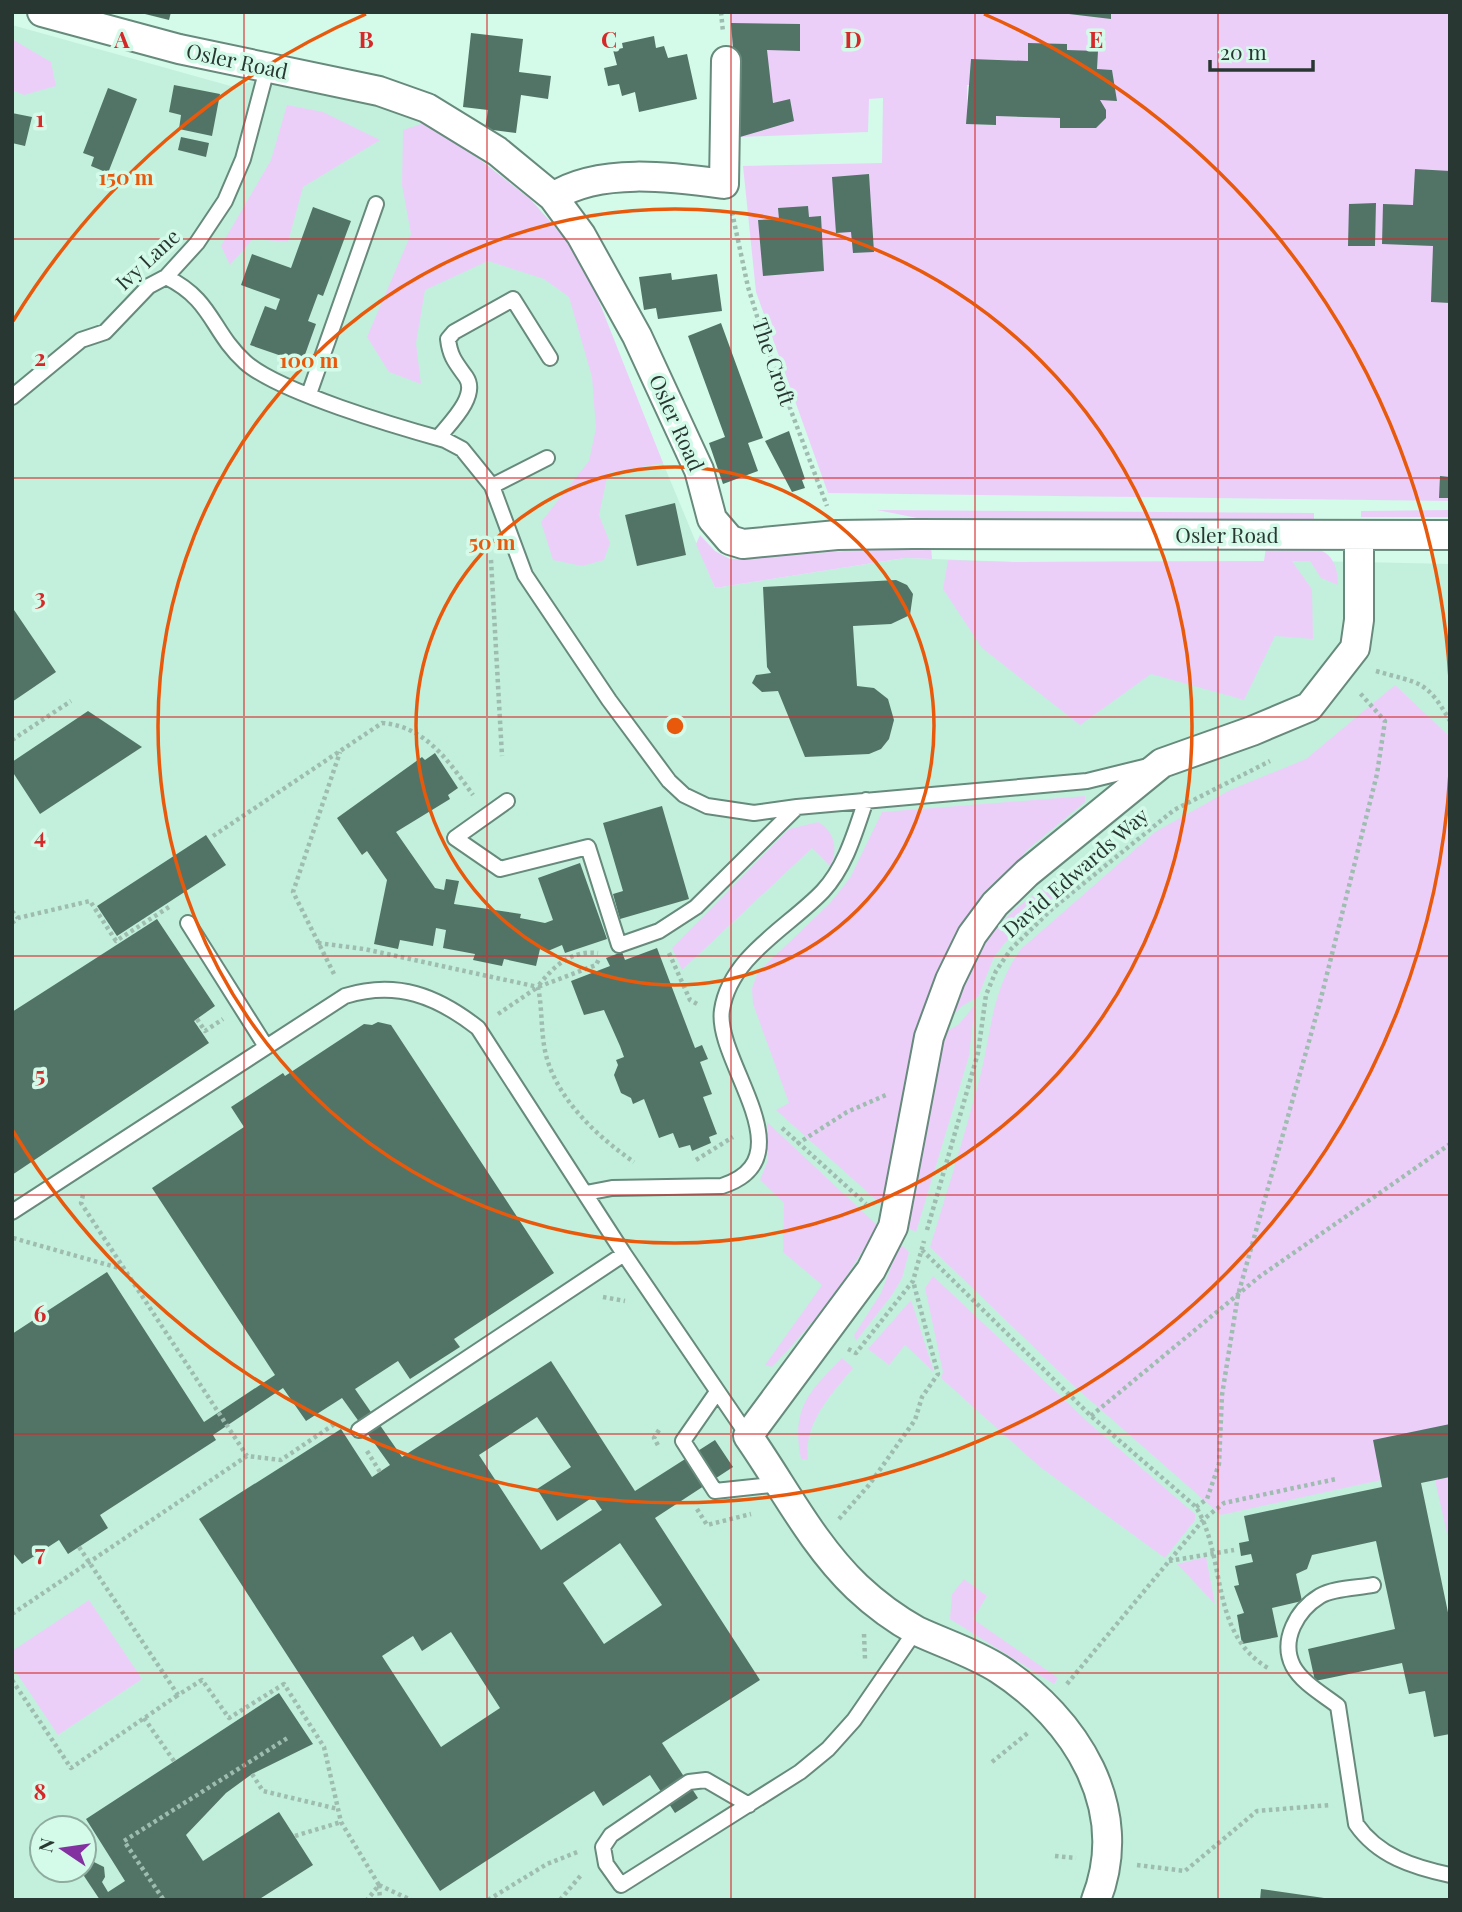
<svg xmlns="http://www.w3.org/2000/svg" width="1462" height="1912" font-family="'Playfair Display',serif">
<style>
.built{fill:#c2f0dc;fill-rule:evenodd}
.green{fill:#eccff9;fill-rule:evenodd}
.building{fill:#527466;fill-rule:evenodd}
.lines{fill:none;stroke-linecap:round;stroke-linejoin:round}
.lane-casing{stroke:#678a7c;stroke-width:18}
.street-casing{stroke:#678a7c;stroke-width:32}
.path{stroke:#9ebdb0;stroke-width:4.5;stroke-dasharray:3.5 3.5;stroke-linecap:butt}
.lane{stroke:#fff;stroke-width:14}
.street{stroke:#fff;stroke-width:28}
.grid{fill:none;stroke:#d62828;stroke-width:2;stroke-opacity:0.55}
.ring{fill:none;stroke:#e8590c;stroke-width:3.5}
.labels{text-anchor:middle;stroke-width:7;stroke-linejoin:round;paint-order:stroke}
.street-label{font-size:21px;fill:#283731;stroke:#d4faea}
.grid-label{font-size:23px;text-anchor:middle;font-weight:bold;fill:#d62828;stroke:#d4faea;stroke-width:7;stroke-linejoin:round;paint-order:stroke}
.centre{fill:#e8590c;stroke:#d4faea;stroke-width:3.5}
.ring-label{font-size:21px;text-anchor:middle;font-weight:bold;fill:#e8590c;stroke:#d4faea;stroke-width:7;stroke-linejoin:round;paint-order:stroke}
</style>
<rect width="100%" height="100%" fill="#d4faea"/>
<path class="built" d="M12,25L234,87L259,79L374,103L424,123L479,159L530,199L581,256L618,355L715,588L905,558L1013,562L1310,561L1450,564V1900H12ZM42,1828H84V1870H42Z"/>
<path class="green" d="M730,12H1450V501L828,493L756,292L743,166L882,163L883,98L869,99L868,132L740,137ZM967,85H971L1035,117L996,116L995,125L967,124Z
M12,39L51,62L56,86L24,95L12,90Z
M287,105L323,112L380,140L303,187L288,242L253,239L230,265L221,246L271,160Z
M424,123L479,159L530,199L581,256L663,463L608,473L599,515L610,543L604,560L582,566L553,560L541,522L589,461L596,428L592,377L569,297L544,279L488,261L425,290L416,343L421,384L389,372L367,337L411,234L402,185L403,130Z
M877,510L1314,513V519H966L917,518Z
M1450,510V517H1361V511Z
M700,535L715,551L730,559L931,545L932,559L905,558L715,588L696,544Z
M1266,547C1301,547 1338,538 1338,585L1321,578L1310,561H1292L1312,589L1313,639L1275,636L1244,700L1151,674L1080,725L982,648L943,589L948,560L1013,562L1264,561Z
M1395,685L1450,737V1424L1381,1480L1221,1515L1076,1388L930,1247C947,1192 964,1137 979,1081C992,1032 990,992 1021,949L1155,832L1230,790L1306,759Z
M1085,796V802L1027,850L997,885L884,1207L776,1110L789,1103L753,1004L752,988L758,972L830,903L850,878L882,812Z
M818,822C834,830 839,850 830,866L812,848L682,970L672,948L789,829Z
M1067,877L1062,891L1012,934L994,957L978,997L962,1006L945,1024C974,951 993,912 1067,877Z
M975,1005L969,1056L916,1232L906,1227L941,1034L958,1025Z
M767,1122L877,1225C851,1275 812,1326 772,1367L765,1365L822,1285L783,1252L784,1203L760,1180L768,1160Z
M900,1244L909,1252L902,1278L892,1295L856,1341L854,1335L881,1293Z
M933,1276L1089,1423L1195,1514V1520L1165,1558L1040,1467L941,1378L943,1372L925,1288Z
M911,1300L934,1372L905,1345L889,1365L868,1349Z
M842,1358L853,1368C832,1394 803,1423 808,1460L801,1459C791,1408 808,1393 842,1358Z
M1450,1477V1547L1435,1480Z
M1206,1557L1215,1604L1177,1564Z
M964,1579L987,1596L973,1619L1058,1678L1054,1684L950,1619L952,1594Z
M89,1600L142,1679L58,1735L12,1666V1651Z"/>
<path class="building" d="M137,12H171L169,20Z
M1052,12H1111V19Z
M731,23L800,24V51L767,50L773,103L790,99L794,121L740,137Z
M471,33L523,39L519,72L551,76L548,99L521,95L516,133L485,129L488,110L463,107Z
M654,36L656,48L664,46L668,58L687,54L697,99L639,112L635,92L622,96L619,84L608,86L604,68L617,65L613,50L623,48L622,43Z
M1028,43L1067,44V50L1098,51L1097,69L1112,70L1117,101L1100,100L1106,110V118L1096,128H1060V118L996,116V125L966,124L971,59L1028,61Z
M174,85L220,94L212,136L179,129L181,115L169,112Z
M108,88L137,99L108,173L91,166L94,157L83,153Z
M12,113L32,117L25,146L12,143Z
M181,137L209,143L206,157L178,150Z
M1415,169L1450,171V303L1431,302L1433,246L1382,244L1383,204L1413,205Z
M869,174L874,252L853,253L851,232L836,233L832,177Z
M1376,203L1375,246H1348L1349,204Z
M808,206L809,217L821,216L824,271L763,276L758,220L779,219L778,208Z
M313,207L351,221L323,296L318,294L308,321L316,324L302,363L250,345L265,306L276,310L280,299L241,285L252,254L291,268Z
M671,273L672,280L717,274L722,311L658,319L656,308L644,310L639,277Z
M721,323L763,438L748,443L758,471L723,484L709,443L725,437L688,336Z
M789,431L805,479L802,480L805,488L792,492L765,441Z
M1440,476L1450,477V498H1439Z
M675,503L686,555L637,566L625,515Z
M896,580L907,585L913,594L910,615L891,624L853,626L857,686L874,688L888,699L894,720L889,739L881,749L869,754L805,757L778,691L762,692L752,683L756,675L771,673L767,667L763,587Z
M12,607L56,672L12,702Z
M88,711L142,747L40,814L12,771V762Z
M435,753L458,788L448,795L450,799L396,832L435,888L444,890L446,879L459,881L454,904L521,914L520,918L545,923L553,920L538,878L580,863L607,939L565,953L562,945L548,951L540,949L536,966L504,959L502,966L473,960L475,954L443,948L446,930L436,928L433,946L400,940L398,949L374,944L387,880L367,851L362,855L337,818L422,757L425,760Z
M662,806L689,899L620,919L613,894L623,891L603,823Z
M206,835L226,865L117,936L97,906Z
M157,919L215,1006L194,1021L209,1043L12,1175V1012Z
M657,948L695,1048L702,1045L708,1059L700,1062L712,1094L703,1097L717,1134L709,1137L711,1143L692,1151L690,1145L679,1148L673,1133L659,1138L644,1099L633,1104L631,1098L621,1093L614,1075L618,1065L616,1060L624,1057L620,1046L604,1010L584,1015L571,981L610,966L606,958L622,952L625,960Z
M378,1022L391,1025L554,1273L454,1339L460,1347L410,1379L398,1361L355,1389L402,1457L551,1361L635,1491L715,1440L733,1467L655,1518L760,1680L662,1743L698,1798L686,1806L675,1813L650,1775L603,1806L594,1791L440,1891L199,1519L341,1429L372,1477L390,1465L342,1398L306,1421L283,1388L213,1435L216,1440L100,1515L108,1528L68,1554L59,1540L22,1564L12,1552V1334L107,1272L204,1422L275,1375L152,1188L244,1127L231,1107L283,1073L285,1076L364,1024L372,1025ZM537,1417L571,1467L537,1489L557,1521L593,1497L602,1510L541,1550L479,1455ZM620,1543L662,1605L604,1644L563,1583ZM451,1632L500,1708L441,1747L382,1656L413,1636L422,1651Z
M1450,1424V1477L1421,1483L1450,1622V1734L1434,1737L1425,1691L1409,1694L1402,1663L1315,1681L1308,1649L1395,1629L1376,1541L1312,1555L1307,1569L1296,1574L1302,1601L1272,1608L1278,1637L1242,1644L1237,1615L1244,1613L1234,1586L1239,1585L1235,1566L1253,1562L1251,1554L1241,1556L1239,1543L1249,1541L1244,1516L1382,1487L1373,1440Z
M279,1693L313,1744L252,1774L226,1793L186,1835L203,1861L279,1812L313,1865L258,1900H100L84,1876L88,1865L94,1862L104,1867L105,1877L102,1882L108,1892L125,1881L86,1819Z
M1261,1889L1324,1898V1900H1260Z"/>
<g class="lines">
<defs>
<path id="lane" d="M166,277C213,300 211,331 245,362C278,392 398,427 445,440L462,449L492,486L525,575L609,700L669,781L684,795L707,806L754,813L797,807
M309,394L376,204
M12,397L81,340L105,332L149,286L166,277L197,243L225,201L243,159L267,69
M438,438C449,424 479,396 466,377C456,363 450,357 448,339L454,332L513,299L550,358
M492,486L547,458
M507,801L455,838L500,869L588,847L619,945L659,931L696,907L797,807L1087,781L1148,766
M188,923L265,1045
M586,1193L612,1188L722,1186C809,1158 714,1061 722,1010C730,956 789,927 823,891C846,866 855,832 866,800
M12,1212L345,996C397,980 437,996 478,1028L624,1254L748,1436
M717,1392L683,1441L715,1491L781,1484
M359,1430L624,1254
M1373,1585C1358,1588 1333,1588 1320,1596C1297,1610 1280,1640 1293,1666C1302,1683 1324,1695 1338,1706L1356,1824C1378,1856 1413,1867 1450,1875
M749,1805L706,1780L689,1782L611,1835L603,1847L606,1864L621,1885L800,1772L828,1749L854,1720L916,1630"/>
<path id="street" d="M42,12L179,49L379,91L427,108L497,151L553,197L581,235L637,336L699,470L712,519L730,540L743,544L837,535L913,534L1450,535
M553,197C599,167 672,177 724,184L726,61
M1096,1900C1132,1808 1076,1719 999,1669C974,1653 945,1644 917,1631C897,1620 874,1603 857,1587C812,1544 783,1486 748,1436L871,1270L893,1227L929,1037L950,980L972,935L995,904L1027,873L1162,763L1252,731L1309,707L1355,648L1359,620V536"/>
</defs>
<use href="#lane" class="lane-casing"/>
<use href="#street" class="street-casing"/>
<path class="path" d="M721,12L723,32
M732,212L748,287L765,342L827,506
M491,560L502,756
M1376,671C1420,684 1426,679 1450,721
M12,740L71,701
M213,836L382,723C426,726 450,763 473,795
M12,911L18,918
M12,923L18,918L90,901L116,941L169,907
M318,943L364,949L538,987C542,1007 541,1026 544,1045C551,1094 596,1136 634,1162
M669,953L690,1000L699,1005
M334,974L293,892L340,752
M539,985C554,966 571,950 598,953
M498,1014L538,987L596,965L599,959
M197,1019L205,1031L223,1019
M782,1128L866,1204
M797,1144L847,1112L886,1095
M696,1160L733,1137
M83,1195L81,1203L247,1456
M927,1230L978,1053L986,995L996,971L1011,949L1052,909L1174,810L1270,761
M13,1238L126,1270
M922,1250L1091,1416L1196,1507C1227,1558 1209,1633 1268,1668
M603,1297L625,1301
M848,1349L856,1353L913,1281L924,1241
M1091,1416L1259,1277L1450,1144
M659,1430L654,1438L659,1447
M367,1451L380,1472
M1196,1507L1207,1499L1219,1464L1222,1395L1238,1295L1320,1002L1377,774L1385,721L1359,692
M697,1509L707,1525L751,1514
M839,1519L869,1485L915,1420L922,1397L938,1374L913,1281
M79,1547L178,1695L202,1680L229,1718L284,1684L324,1747L341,1822L379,1885L367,1900
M1169,1561L1234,1550
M12,1614L247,1456L281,1460L336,1423
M864,1634L865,1659
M12,1680L71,1768L178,1695
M1067,1684L1204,1519L1224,1503L1336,1479
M144,1718L174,1761
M992,1762L1029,1732
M252,1774L263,1791L338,1809
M295,1836L341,1822
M1055,1856L1076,1858
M1137,1865L1185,1871L1257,1811L1330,1805
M379,1885L411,1900
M379,1885L380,1900
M163,1899L124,1841L289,1737
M488,1900L547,1864L580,1851
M560,1900L582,1874"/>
<use href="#lane" class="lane"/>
<use href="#street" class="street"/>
</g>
<path class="grid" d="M244,12V1900M487,12V1900M731,12V1900M975,12V1900M1218,12V1900M12,239H1450M12,478H1450M12,717H1450M12,956H1450M12,1195H1450M12,1434H1450M12,1673H1450"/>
<g class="ring">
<circle cx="675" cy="726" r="259"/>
<circle cx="675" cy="726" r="517"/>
<path d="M1450 773A776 776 0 0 1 13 1131M13 321A776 776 0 0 1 366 14M984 14A776 776 0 0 1 1450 679"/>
</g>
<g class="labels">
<g class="street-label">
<text transform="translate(237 62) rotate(12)" y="7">Osler Road</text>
<text transform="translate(148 260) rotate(-43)" y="7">Ivy Lane</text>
<text transform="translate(773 362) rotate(71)" y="7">The Croft</text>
<text transform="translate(676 423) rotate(66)" y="7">Osler Road</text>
<text x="1227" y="543">Osler Road</text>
<text transform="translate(1076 873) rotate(-41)" y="7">David Edwards Way</text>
</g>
</g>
<g class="grid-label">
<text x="122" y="48">A</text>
<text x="366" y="48">B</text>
<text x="609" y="48">C</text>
<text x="853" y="48">D</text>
<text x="1096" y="48">E</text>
<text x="40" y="127">1</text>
<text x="40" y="366">2</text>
<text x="40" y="605">3</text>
<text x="40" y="844">4</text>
<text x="40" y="1083">5</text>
<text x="40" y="1322">6</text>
<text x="40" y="1561">7</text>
<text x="40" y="1800">8</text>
</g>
<circle cx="675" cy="726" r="10" class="centre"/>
<g class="ring-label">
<text x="126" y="185">150 m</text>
<text x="309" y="368">100 m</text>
<text x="492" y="550">50 m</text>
</g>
<rect width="1462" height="1912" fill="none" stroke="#283731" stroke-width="28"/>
<g transform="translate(63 1849) rotate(283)"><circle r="33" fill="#d4faea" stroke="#8faca0" stroke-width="2"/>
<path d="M0-5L12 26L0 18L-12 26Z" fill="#8331a1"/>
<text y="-10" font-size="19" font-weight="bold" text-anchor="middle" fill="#283731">N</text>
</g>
<path d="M1210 60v10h103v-10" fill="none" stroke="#283731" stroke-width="3.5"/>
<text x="1220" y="60" font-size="21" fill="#283731" stroke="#d4faea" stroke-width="5" paint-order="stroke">20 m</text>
</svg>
